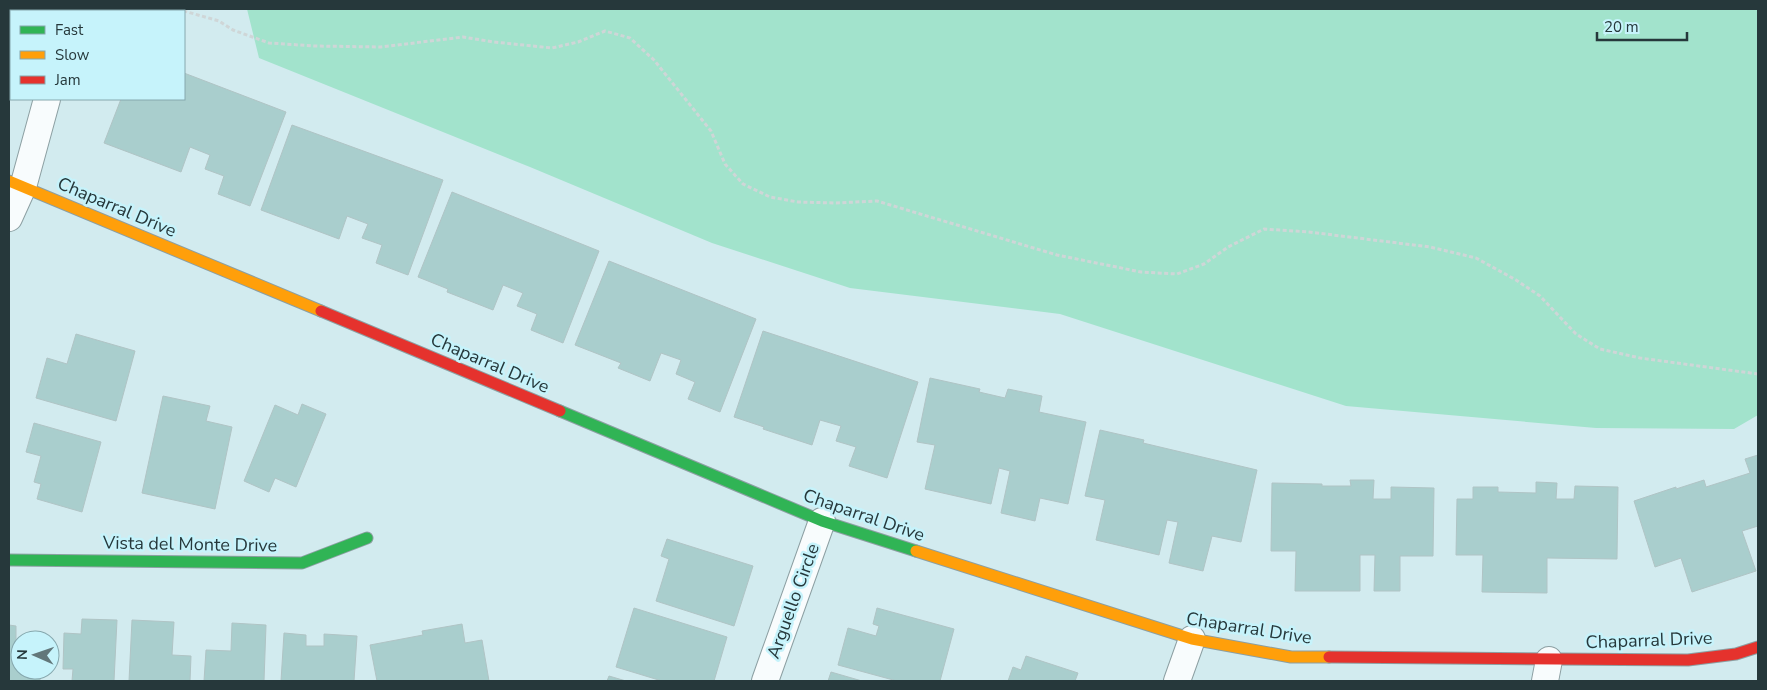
<svg xmlns="http://www.w3.org/2000/svg" width="1767" height="690" font-family="'Nunito Sans',sans-serif">
<style>
.green{fill:#a2e3cc}
.building{fill:#a9cecd;stroke:#b0c4c5}
.lines{fill:none;stroke-linecap:round;stroke-linejoin:round}
.street-casing{stroke:#8c9fa2;stroke-width:28}
.fast-casing{stroke:#8c9fa2;stroke-width:13}
.slow-casing{stroke:#8c9fa2;stroke-width:13}
.jam-casing{stroke:#8c9fa2;stroke-width:13}
.path{stroke:#cfd6d7;stroke-width:3;stroke-dasharray:4 2.5;stroke-linecap:butt}
.street{stroke:#f8fcfd;stroke-width:26}
.fast{stroke:#30b455;stroke-width:11}
.slow{stroke:#ff9f0a;stroke-width:11}
.jam{stroke:#e5322d;stroke-width:11}
.labels{text-anchor:middle;stroke-width:5;stroke-linejoin:round;paint-order:stroke}
.street-label{font-size:18px;fill:#26383b;stroke:#c6f3fb}
</style>
<rect width="100%" height="100%" fill="#d2ebef"/>
<path class="green" d="M247,9H1758V415L1734,429L1596,428L1346,406L1060,314L850,288L712,243L530,167L259,58Z"/>
<path class="building" d="M184,73L286,112L250,206L218,194L224,176L205,169L210,155L190,147L181,172L104,143L121,99H184Z
M292,125L443,180L408,275L376,263L382,245L362,238L368,224L347,216L339,239L261,210Z
M452,192L599,251L563,343L531,330L537,314L517,306L523,293L503,285L493,310L447,292L448,289L418,277Z
M609,261L756,319L720,412L688,399L695,382L676,374L681,360L661,353L650,381L618,368L621,363L575,345Z
M763,331L918,382L887,478L849,466L856,447L836,441L841,426L820,420L812,445L763,429L764,427L734,417Z
M76,334L135,351L116,421L36,398L47,358L67,364Z
M930,378L980,389L979,392L1005,398L1008,389L1042,396L1039,412L1086,422L1068,504L1040,498L1035,521L1001,513L1010,471L999,468L991,504L925,489L935,445L917,442Z
M163,396L210,406L206,421L232,427L215,509L142,493Z
M302,404L326,414L296,487L275,478L269,492L244,481L275,405L298,415Z
M34,423L101,442L82,512L37,499L41,484L34,482L41,456L26,452Z
M1100,430L1144,440L1143,443L1257,470L1241,542L1212,536L1203,571L1169,563L1178,522L1167,520L1159,555L1096,540L1105,500L1085,496Z
M1758,455V526L1742,531L1756,571L1692,592L1681,558L1655,567L1634,501L1676,487V489L1704,480L1706,487L1750,473L1745,459Z
M1350,480H1374L1373,499H1391V487L1434,488L1433,556H1400V591H1374L1375,555H1360V591H1295L1296,551H1271L1272,483L1322,484V486H1351Z
M1536,482L1557,483L1556,499H1574L1575,486L1618,487L1617,559L1547,558V593L1482,592L1483,555H1456L1457,499H1473V487H1498V492L1536,493Z
M667,539L753,566L734,626L656,601L669,559L661,556Z
M634,608L727,637L714,681H662L616,667Z
M877,608L954,629L940,681H897L838,665L848,628L876,636L879,626L873,624Z
M82,619L117,620L114,681H72L73,669H63L64,633L81,634Z
M132,620L174,622L172,655L191,656L190,681H129Z
M232,623L266,625L264,681H204L206,650L231,651Z
M462,624L465,643L482,640L489,681H377L370,645L423,635L422,631Z
M9,625L16,626V646H20V670H40V681H9Z
M284,633L306,635V646H324V634L357,636L354,681H281Z
M1026,656L1078,673L1075,681H1008L1013,667L1021,670Z
M831,672L862,681H828Z
M609,676L626,681H607Z"/>
<g class="lines">
<defs>
<path id="street" d="M68,11L69,9
M9,218L23,187L47,99
M765,681L822,521
M1177,681L1192,639
M1545,681L1549,660"/>
<path id="fast" d="M560,411L822,521L916,551
M9,560L302,563L367,538"/>
<path id="slow" d="M9,181L321,311
M916,551L1192,639L1291,657H1329"/>
<path id="jam" d="M321,311L560,411
M1329,657L1688,660L1736,654L1758,647"/>
</defs>
<use href="#street" class="street-casing"/>
<use href="#fast" class="fast-casing"/>
<use href="#slow" class="slow-casing"/>
<use href="#jam" class="jam-casing"/>
<path class="path" d="M177,9L219,21L233,30L269,43L315,46L381,47L463,37L494,42L552,48L578,42L605,31L630,38L654,60L711,131L725,164L743,184L770,197L798,202L836,203L877,201L1057,255L1141,272L1177,274L1204,264L1228,247L1264,229L1309,232L1430,247L1476,258L1516,280L1540,296L1576,334L1600,349L1640,358L1758,374"/>
<use href="#street" class="street"/>
<use href="#fast" class="fast"/>
<use href="#slow" class="slow"/>
<use href="#jam" class="jam"/>
</g>
<g class="labels">
<g class="street-label">
<text transform="translate(117 207) rotate(23)" y="6">Chaparral Drive</text>
<text transform="translate(490 363) rotate(23)" y="6">Chaparral Drive</text>
<text transform="translate(864 515) rotate(19)" y="6">Chaparral Drive</text>
<text transform="translate(190 544) rotate(1)" y="6">Vista del Monte Drive</text>
<text transform="translate(793 601) rotate(-70)" y="6">Arguello Circle</text>
<text transform="translate(1249 628) rotate(9)" y="6">Chaparral Drive</text>
<text transform="translate(1649 640) rotate(-2)" y="6">Chaparral Drive</text>
</g>
</g>
<rect width="1767" height="690" fill="none" stroke="#26383b" stroke-width="20"/>
<rect x="10" y="10" width="175" height="90" fill="#c6f3fb" stroke="#86a8ae"/>
<rect x="20" y="26" width="25" height="8" fill="#30b455" stroke="#86a8ae"/>
<text x="55" y="35" font-size="15" fill="#26383b">Fast</text>
<rect x="20" y="51" width="25" height="8" fill="#ff9f0a" stroke="#86a8ae"/>
<text x="55" y="60" font-size="15" fill="#26383b">Slow</text>
<rect x="20" y="76" width="25" height="8" fill="#e5322d" stroke="#86a8ae"/>
<text x="55" y="85" font-size="15" fill="#26383b">Jam</text>
<g transform="translate(35 655) rotate(272)"><circle r="24" fill="#c6f3fb" stroke="#86a8ae"/>
<path d="M0-4L9 19L0 12L-9 19Z" fill="#62777a"/>
<text y="-8" font-size="14" font-weight="bold" text-anchor="middle" fill="#26383b">N</text>
</g>
<path d="M1597 32v8h90v-8" fill="none" stroke="#26383b" stroke-width="2.5"/>
<text x="1604" y="32" font-size="15" fill="#26383b" stroke="#c6f3fb" stroke-width="4" paint-order="stroke">20 m</text>
</svg>
